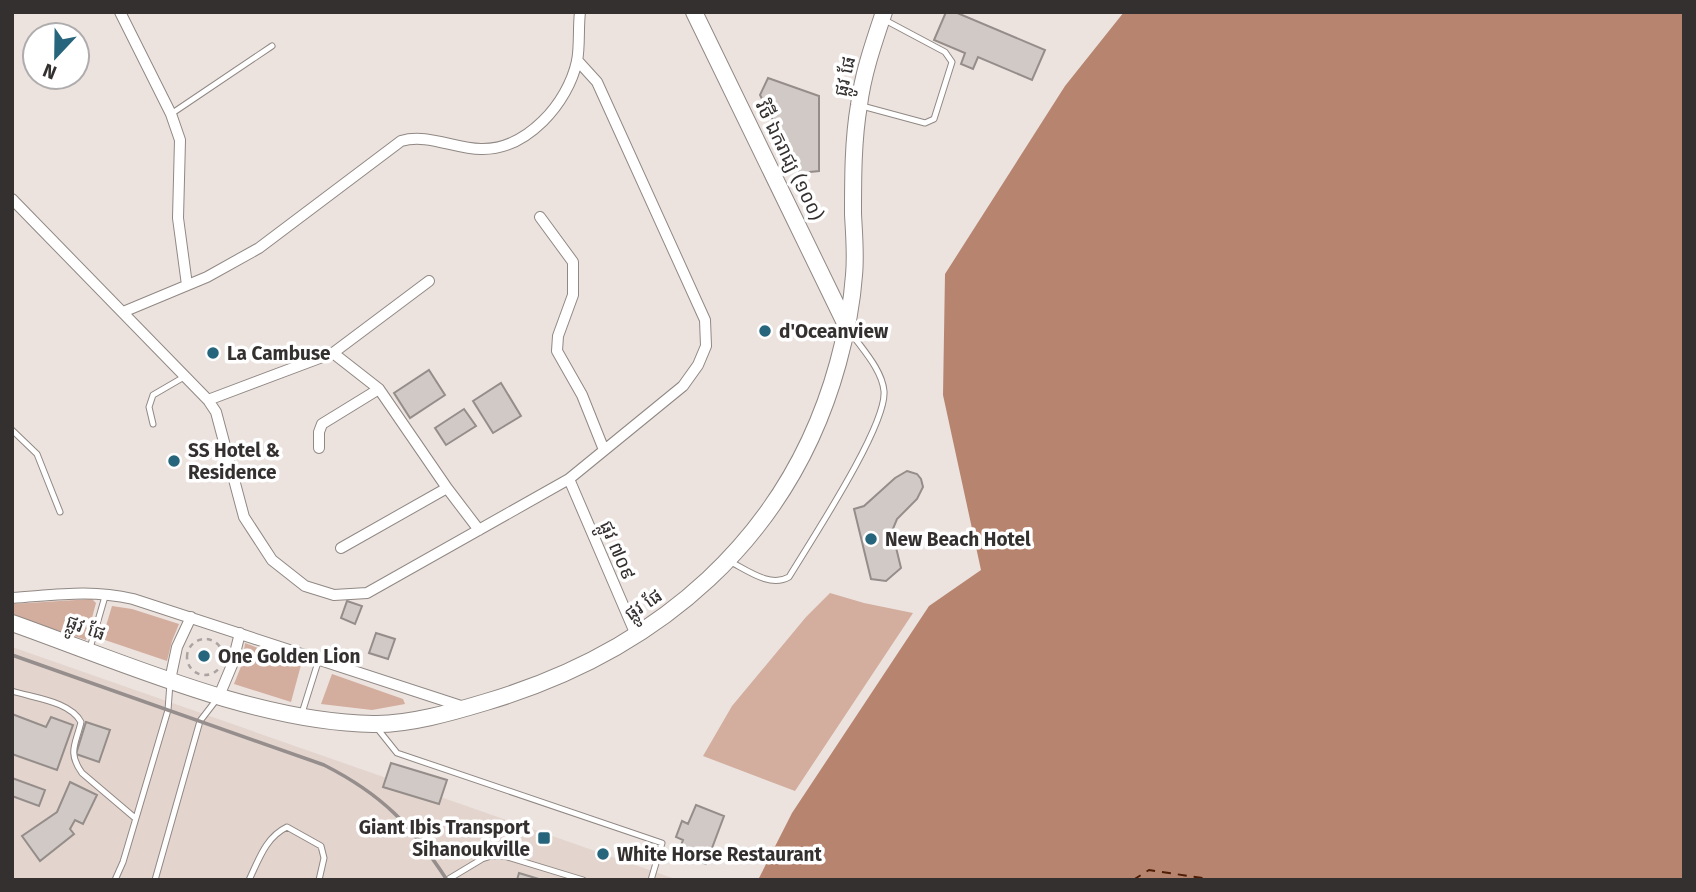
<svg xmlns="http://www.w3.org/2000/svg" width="1696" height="892" font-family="'Fira Sans','Noto Sans Khmer',sans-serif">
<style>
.built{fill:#e3d4cd}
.green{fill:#d3ad9d}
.water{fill:#b7846f}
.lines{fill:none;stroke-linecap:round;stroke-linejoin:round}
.ferry{stroke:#4d1d04;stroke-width:2;stroke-dasharray:9 7;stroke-linecap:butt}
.building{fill:#d1c9c5;stroke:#958d8a;stroke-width:2}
.lane-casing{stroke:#908884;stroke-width:7}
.street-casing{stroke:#908884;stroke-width:12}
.secondary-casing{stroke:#908884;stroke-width:18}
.path{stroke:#aaa3a0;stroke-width:2.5;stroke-dasharray:5 5;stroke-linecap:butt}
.lane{stroke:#fff;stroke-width:5}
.street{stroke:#fff;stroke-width:10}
.secondary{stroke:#fff;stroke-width:16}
.rail{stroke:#958e8c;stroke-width:3.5}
.poi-dot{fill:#26657b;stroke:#fff;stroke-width:2.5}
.labels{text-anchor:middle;stroke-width:7;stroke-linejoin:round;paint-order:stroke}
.street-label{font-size:19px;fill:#34302f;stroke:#fff}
.poi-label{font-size:19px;font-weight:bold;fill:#34302f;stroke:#fff;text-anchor:start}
</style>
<rect width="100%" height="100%" fill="#ece3df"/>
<path class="built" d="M12,647L678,880H12Z"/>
<path class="green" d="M830,593L864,603L913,613L795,791L703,756L732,706L806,617Z
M92,599L96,603L86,640L12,615V604Z
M112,606L132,609L179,624L172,641L167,661L102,639Z
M245,643L301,665L291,702L234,684L242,664Z
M332,674L403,699L405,704L372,710L321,704Z"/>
<path class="water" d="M1124,12H1684V880H758L792,813L929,606L981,570L943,395L945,274L1065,86Z"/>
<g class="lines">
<path class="ferry" d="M1133,880L1149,870L1215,880"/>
</g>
<path class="building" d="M946,12H955L1045,50L1032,80L978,57L973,69L961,64L965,53L934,40Z
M768,78L819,96V171L800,173L760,95Z
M429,370L445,395L410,418L394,393Z
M501,383L521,416L493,433L473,401Z
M464,409L476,426L446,445L435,428Z
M907,471L917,474L921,479L923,487L917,499L897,519L892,531L901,568L886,581L871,579L854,509L864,506L895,478Z
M347,601L362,606L355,624L341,618Z
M376,633L395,639L388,659L369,653Z
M12,714L46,727L51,717L73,725L57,770L12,754Z
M86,722L110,730L99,762L76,754Z
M391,763L447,780L439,804L383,787Z
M12,778L45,790L39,806L12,796Z
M70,782L97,795L83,824L75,820L70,829L74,834L40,861L22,836L57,812Z
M696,805L724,816L706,864L678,853L683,840L676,837L682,821L688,824Z
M519,873L542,880H517Z"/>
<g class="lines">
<defs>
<path id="lane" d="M862,106L925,123L934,119L952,62L945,52L883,19
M171,114L272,46
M153,424L149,407L153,395L184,377
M12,430L37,454L60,512
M729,561C747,570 770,588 789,577C810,542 887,426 884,391C882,369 861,348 849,330
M90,648L106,593
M12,691C33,698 70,701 81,722C76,744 67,752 82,773L135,818
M302,713L319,659
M377,728L397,753L662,843L651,880
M115,880L123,862L168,710L170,683
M155,880L200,721L217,699
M249,880C259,859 266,837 287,827L321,846L324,858L319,880
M447,880L482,859L491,856H504L583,880"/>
<path id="street" d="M120,12L171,114L180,140L178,218L187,285
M12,199L208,400L216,412L244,517L272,560L305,586L334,595L367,593L569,479L683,386L698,365L706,346L705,320L597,82L577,60
M540,217L573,262V295L558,336L557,351L582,395L604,450
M123,312L207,277L259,248L401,141C427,133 455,149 481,149C527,150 568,103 577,61C580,46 578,28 580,12
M333,353L429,281
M208,400L333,353L379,389L447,488L479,530
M319,448V432L322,424L379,389
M569,479L636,635
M341,548L447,488
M12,598C56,595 90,589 133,599L464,707
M170,680L177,647L191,617
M219,696L232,665L240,633"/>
<path id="secondary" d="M694,12L846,325
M12,623C122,662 255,722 373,724C408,725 453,712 486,702C658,651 790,538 838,363C846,334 852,304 854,275C856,255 854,234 853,214C853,178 853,140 859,105C863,73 874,42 884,12"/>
</defs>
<use href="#lane" class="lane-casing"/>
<use href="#street" class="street-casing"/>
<use href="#secondary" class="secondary-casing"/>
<path class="path" d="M187 657a18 18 0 1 1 36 0a18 18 0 1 1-36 0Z"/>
<use href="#lane" class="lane"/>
<use href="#street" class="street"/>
<use href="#secondary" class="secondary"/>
<path class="rail" d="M12,655L324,765C383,795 411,825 447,880"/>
</g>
<g class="poi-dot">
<circle cx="765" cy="331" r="7"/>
<circle cx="213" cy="353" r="7"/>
<circle cx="174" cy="461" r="7"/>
<circle cx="871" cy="539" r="7"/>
<circle cx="204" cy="656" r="7"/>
<rect x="537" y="831" width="14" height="14" rx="3.5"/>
<circle cx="603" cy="854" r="7"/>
</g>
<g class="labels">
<g class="street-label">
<text transform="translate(844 76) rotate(-77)" y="7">ផ្លូវ ផែ</text>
<text transform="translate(790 160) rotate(64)" y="7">វិថី ឯករាជ្យ (១០០)</text>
<text transform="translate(618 550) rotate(67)" y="7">ផ្លូវ ៧០៩</text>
<text transform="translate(643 604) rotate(-34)" y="7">ផ្លូវ ផែ</text>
<text transform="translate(86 627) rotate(20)" y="7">ផ្លូវ ផែ</text>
</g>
<g class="poi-label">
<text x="779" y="338">d'Oceanview</text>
<text x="227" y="360">La Cambuse</text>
<text x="188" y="457">SS Hotel &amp;<tspan x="188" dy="22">Residence</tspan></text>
<text x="885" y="546">New Beach Hotel</text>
<text x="218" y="663">One Golden Lion</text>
<text x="530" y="834" text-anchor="end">Giant Ibis Transport<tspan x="530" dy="22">Sihanoukville</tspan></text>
<text x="617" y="861">White Horse Restaurant</text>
</g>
</g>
<rect width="1696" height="892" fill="none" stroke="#34302f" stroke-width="28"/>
<g transform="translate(56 56) rotate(202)"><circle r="33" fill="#ffffff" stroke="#aeacac" stroke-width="2"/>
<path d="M0-5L12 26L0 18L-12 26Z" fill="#26657b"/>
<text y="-10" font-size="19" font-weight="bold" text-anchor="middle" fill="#34302f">N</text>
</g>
</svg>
